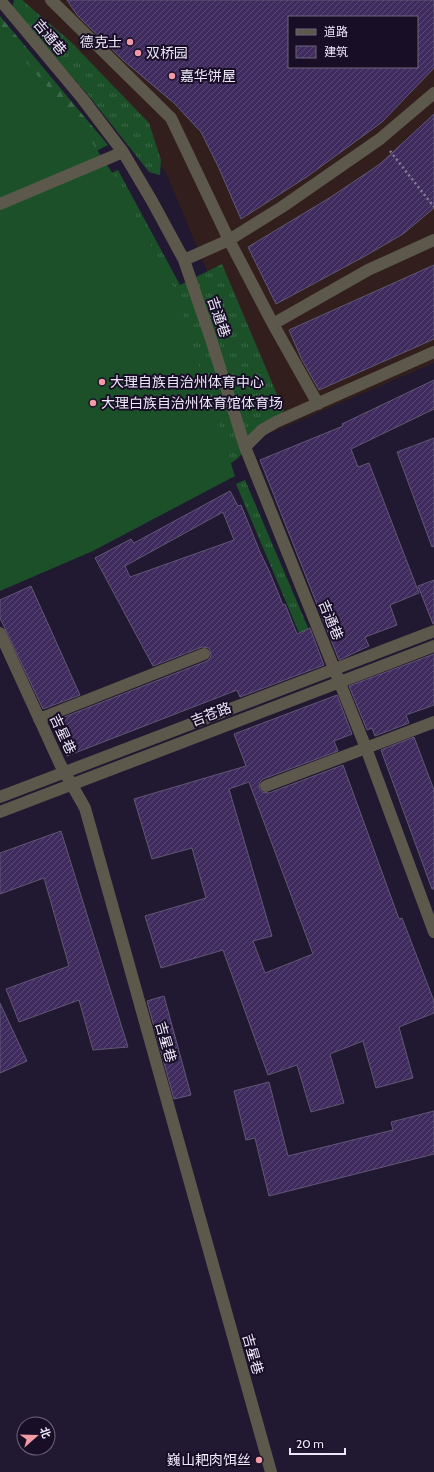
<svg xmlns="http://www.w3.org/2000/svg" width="434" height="1472" font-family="Cabin,'Noto Sans SC',sans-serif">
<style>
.commercial{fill:#321f1d;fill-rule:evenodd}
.grass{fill:url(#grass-tufts)}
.forest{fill:url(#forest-firs)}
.pitch{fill:#1b5029}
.building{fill:url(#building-hatch);stroke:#605774;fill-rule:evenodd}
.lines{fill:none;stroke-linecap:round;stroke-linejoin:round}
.path{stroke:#867f94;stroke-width:2.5;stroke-dasharray:2 3;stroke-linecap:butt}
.minor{stroke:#5c584b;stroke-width:12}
.poi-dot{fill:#f39aa7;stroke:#180f27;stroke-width:1.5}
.labels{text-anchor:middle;stroke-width:4;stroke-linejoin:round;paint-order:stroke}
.street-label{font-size:14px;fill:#ede8f9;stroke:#180f27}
.poi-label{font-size:14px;fill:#ede8f9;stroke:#180f27;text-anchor:start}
</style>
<defs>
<pattern id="grass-tufts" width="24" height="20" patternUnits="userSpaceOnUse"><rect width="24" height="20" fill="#1b5029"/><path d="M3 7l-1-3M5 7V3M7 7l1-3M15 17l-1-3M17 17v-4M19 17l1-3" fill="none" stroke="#3c6949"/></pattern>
<pattern id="forest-firs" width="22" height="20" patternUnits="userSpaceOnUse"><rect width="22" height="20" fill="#1b5029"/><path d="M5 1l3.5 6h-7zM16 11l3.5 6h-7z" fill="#3c6949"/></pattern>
<pattern id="building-hatch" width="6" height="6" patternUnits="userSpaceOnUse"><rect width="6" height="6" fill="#3f2b5e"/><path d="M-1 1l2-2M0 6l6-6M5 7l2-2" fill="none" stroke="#5b4a76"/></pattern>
</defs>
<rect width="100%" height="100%" fill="#211831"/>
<path class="commercial" d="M17,0H434V363L271,433L224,312L167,175L141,133ZM289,17H417V67H289Z"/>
<path class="grass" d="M14,0H22L71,42L149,123L161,160L160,175L149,172L89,96L12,8Z
M118,170L180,285L222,264L284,411L237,459L168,506L62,196Z
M245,480L324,665L314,668L236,484Z"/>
<path class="forest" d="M0,16L108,145L27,187L0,150Z"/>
<path class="pitch" d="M0,32L82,127L113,174L174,288L235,476L93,551L0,591Z"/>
<path class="building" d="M67,0H434V68L382,122L308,176L241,219L218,166L201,132L174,103L124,61L77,15ZM289,17H417V67H289Z
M434,114V208L403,234L365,256L276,304L248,247L331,197L380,164Z
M434,265V339L319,390L302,360L289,330Z
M434,380V409L351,449L358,467L369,463L419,593L390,605L397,625L365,637L369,646L339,660L260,460L343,426L342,424Z
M434,438V546L432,547L397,452Z
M230,491L238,506L241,505L260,552L270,573L283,605L285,604L297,634L310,628L324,665L240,697L237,690L67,756L54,721L207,661L210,658L211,655L209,648L202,647L153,666L95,558L131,539L134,543ZM223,512L234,540L130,577L125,566Z
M434,580V624H433L418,586Z
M31,586L80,695L43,709L0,618V600Z
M434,654V705L406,715L409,723L375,736L372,728L367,730L349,686Z
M337,695L352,734L334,741L338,751L263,779L260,782L259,788L262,792L269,793L343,765L399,919L402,918L434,1001V1013L399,1027L413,1078L376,1088L363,1041L330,1054L344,1103L311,1112L297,1065L268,1075L223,950L161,968L145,916L206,898L192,848L152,859L134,799L246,766L234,734ZM249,782L313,954L265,973L253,941L272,936L229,789Z
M414,737L434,790V889H432L381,750Z
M61,831L128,1047L93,1050L79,1000L19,1022L6,989L69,966L44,878L0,894V853Z
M164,996L191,1095L174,1099L147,1001Z
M0,1003L27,1061L0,1073Z
M269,1082L288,1156L393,1130L391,1122L434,1111V1154L269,1196L255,1138L246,1140L234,1091Z"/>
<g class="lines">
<path class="path" d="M390,151L434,207"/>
<path class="minor" d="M0,0L82,98L123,152L152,201L184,260L210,336L245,447L366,748L434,932
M51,0L171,118L229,240L273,324L318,404
M0,204L123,152
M184,260L229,240L282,207L380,139L434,93
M273,324L368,270L434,240
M245,447L262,430L276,422L434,352
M0,633L60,764L85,808L271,1472
M39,719L204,654
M266,786L434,722
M0,797L434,631
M0,812L434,646"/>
</g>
<g class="poi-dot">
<circle cx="130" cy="42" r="4"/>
<circle cx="138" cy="53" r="4"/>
<circle cx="172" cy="76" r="4"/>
<circle cx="102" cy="382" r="4"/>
<circle cx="93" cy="403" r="4"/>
<circle cx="259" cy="1460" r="4"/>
</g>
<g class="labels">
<g class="street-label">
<text transform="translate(50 37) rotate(50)" y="5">吉通巷</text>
<text transform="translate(219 317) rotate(71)" y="5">吉通巷</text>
<text transform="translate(331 620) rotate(68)" y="5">吉通巷</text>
<text transform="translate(211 714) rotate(-21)" y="5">吉苍路</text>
<text transform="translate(63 734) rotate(65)" y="5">吉星巷</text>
<text transform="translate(166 1042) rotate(74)" y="5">吉星巷</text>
<text transform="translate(253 1354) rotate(74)" y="5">吉星巷</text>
</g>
<g class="poi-label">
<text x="122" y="47" text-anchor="end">德克士</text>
<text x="146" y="58">双桥园</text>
<text x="180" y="81">嘉华饼屋</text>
<text x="110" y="387">大理自族自治州体育中心</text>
<text x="101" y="408">大理白族自治州体育馆体育场</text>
<text x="251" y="1465" text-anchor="end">巍山耙肉饵丝</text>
</g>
</g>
<rect x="288" y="16" width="130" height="52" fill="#180f27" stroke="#6d667b"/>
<rect x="296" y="29" width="20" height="6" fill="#5c584b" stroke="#6d667b"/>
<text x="324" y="36" font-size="12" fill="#ede8f9">道路</text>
<rect x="296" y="46" width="20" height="12" fill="url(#building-hatch)" stroke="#6d667b"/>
<text x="324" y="56" font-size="12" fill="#ede8f9">建筑</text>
<g transform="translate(36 1436) rotate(70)"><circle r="19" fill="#180f27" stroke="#6d667b"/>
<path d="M0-3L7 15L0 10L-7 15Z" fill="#f39aa7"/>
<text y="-6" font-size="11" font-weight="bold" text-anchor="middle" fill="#ede8f9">北</text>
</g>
<path d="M290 1448v6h55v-6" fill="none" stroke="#ede8f9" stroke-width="2"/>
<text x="296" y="1448" font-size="12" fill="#ede8f9" stroke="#180f27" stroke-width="3" paint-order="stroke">20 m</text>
</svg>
